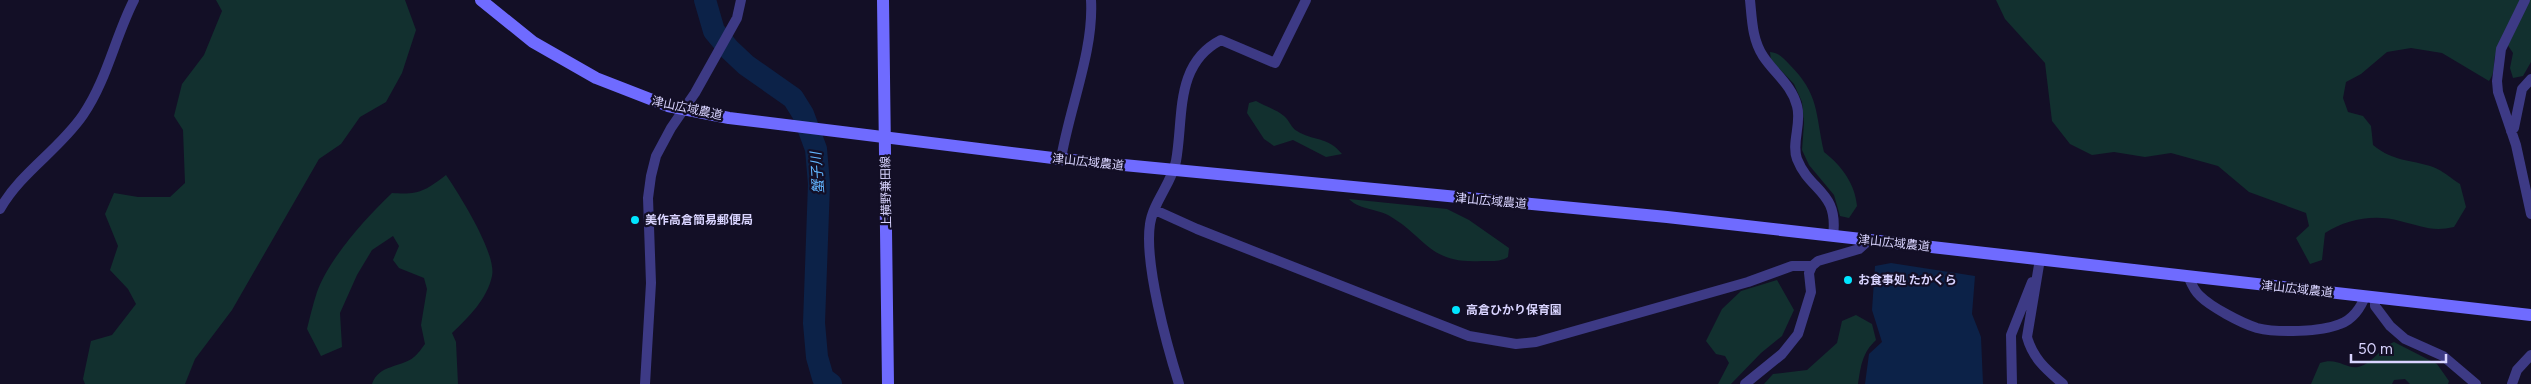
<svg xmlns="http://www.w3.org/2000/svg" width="2531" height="384" font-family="Figtree,'Noto Sans JP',sans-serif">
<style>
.green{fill:#12302f}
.water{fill:#0c2248}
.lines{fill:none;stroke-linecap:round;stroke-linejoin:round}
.river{stroke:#0c2248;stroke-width:22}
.street{stroke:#3d3a85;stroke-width:10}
.secondary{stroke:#6f6bff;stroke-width:12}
.poi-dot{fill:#00e5ff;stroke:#130f26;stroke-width:2}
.labels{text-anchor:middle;stroke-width:4.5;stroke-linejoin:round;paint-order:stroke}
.street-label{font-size:12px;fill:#d9d4ff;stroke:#130f26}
.poi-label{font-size:12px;font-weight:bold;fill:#d9d4ff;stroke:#130f26;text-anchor:start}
.water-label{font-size:14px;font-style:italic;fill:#62b6ff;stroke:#130f26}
</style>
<rect width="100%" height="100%" fill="#130f26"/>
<path class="green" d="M216,0H405L416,30L402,73L386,102L360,117L341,144L319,159L232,310L195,359L185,384H85L83,379L91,341L112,335L136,304L128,289L110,270L118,246L105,214L114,193L138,197H170L185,183L183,130L174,116L182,84L204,55L222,11Z
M1996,0H2531V62L2523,76L2513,78L2510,68L2513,53L2507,44C2486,55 2500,66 2489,81L2442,53L2411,48L2387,52L2361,74L2346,82L2343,98L2348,112L2363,116L2371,126L2373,145C2394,162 2409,159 2433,167C2442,170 2452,179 2460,184L2466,207L2454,227C2432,232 2421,226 2400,221C2374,214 2347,219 2325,233L2322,260L2310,264L2296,238L2309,226L2306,213L2249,192L2218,166L2171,153L2145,157L2114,152L2092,155L2070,144L2052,121L2045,63L2005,19Z
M1770,52C1779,53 1782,57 1789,64C1820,95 1815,113 1824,152C1842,166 1855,184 1857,206L1849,218L1840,216L1834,195L1809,165L1802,150L1804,123L1802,102L1794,84L1771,60Z
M1256,101C1265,106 1277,110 1284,116C1290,121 1291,128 1297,131C1312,141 1328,136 1342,154L1326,157L1293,140L1274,146L1264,139L1247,113L1249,103Z
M446,175C459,194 497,254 492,276C487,299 469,317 452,333L456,342L458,384H372C379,364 401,368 414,357C418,354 422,348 425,344L421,325L427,289L424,278L399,268L393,260L399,246L393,236L372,250L357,275L340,313L342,347L321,356L307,329C310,317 313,304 317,292C330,257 366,218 392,193C419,195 425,191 446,175Z
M1349,199L1447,209L1469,220L1509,248L1508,257C1500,262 1491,261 1482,261C1428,264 1428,238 1388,215C1377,209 1358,209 1349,199Z
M1777,280L1794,310L1782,336L1761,353L1731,384H1718L1729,363L1725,356L1716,354L1706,341L1722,309L1741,291Z
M1856,315L1872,324L1876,340C1862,353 1861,366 1858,384H1764L1773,374L1807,370L1837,343L1842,321Z
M2394,342L2437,364L2449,381L2448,384H2410L2405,379L2394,380L2392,384H2311L2320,363C2338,357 2345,369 2358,367C2373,364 2379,348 2394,342Z"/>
<path class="water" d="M1891,263L1975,276L1972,314L1981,337L1983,384H1865L1869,354L1882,342L1872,310L1875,266Z"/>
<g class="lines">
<path class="river" d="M705,0L714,31L729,49L746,65L793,98L803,114L816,149L819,184L814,323L817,357L823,378L831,384"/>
<path class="street" d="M1750,0C1752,19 1752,39 1763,56C1774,73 1792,85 1797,106C1802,123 1791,143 1797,159C1810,192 1839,191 1833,236
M2525,0L2501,49L2497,81L2498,92L2516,145L2531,214
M2511,131L2514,128L2522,89L2531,79
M1061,159C1069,109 1094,51 1091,0
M0,209C21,172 59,150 83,115C107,80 115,37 134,0
M1155,210L1197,229L1469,336L1516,344L1536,342L1748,282L1792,266H1812
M2040,259L2027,337C2033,359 2047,370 2063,384
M2188,276C2191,283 2194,291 2200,296C2211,307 2241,323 2257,328C2277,333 2321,332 2340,324C2352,320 2361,308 2365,296
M2375,298V306L2390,326L2405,339L2443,356L2476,384
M645,384L651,283L648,198L651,176L656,156L671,128L695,93L737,18L741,0
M1179,384C1167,346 1144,263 1150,224C1153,202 1172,183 1176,161C1184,117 1174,64 1221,40L1275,63L1306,0
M1745,384L1782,354L1798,334L1811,292L1809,273L1812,266L1818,261L1859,249L1868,241
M2012,384L2011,335L2032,282
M2512,384L2517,370L2531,355"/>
<path class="secondary" d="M481,0L533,42L596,78L668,106L729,118L1061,159L1667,217L2531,315
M883,0L888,384"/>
</g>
<g class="poi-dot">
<circle cx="635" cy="220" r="5"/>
<circle cx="1848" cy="280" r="5"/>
<circle cx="1456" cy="310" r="5"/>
</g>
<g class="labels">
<g class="street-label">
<text transform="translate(687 108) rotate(12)" y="4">津山広域農道</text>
<text transform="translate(1088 162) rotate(6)" y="4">津山広域農道</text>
<text transform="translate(886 192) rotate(-91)" y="4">上横野兼田線</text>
<text transform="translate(1491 201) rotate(5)" y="4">津山広域農道</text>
<text transform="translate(1894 243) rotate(6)" y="4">津山広域農道</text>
<text transform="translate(2297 289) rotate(6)" y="4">津山広域農道</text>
</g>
<g class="poi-label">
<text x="645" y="224">美作高倉簡易郵便局</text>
<text x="1858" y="284">お食事処 たかくら</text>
<text x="1466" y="314">高倉ひかり保育園</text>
</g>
<g class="water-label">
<text transform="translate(817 173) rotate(-94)" y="5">蟹子川</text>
</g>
</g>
<path d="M2351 354v8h95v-8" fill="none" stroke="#d9d4ff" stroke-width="2.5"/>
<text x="2358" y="354" font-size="15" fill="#d9d4ff" stroke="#130f26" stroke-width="4" paint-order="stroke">50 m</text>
</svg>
